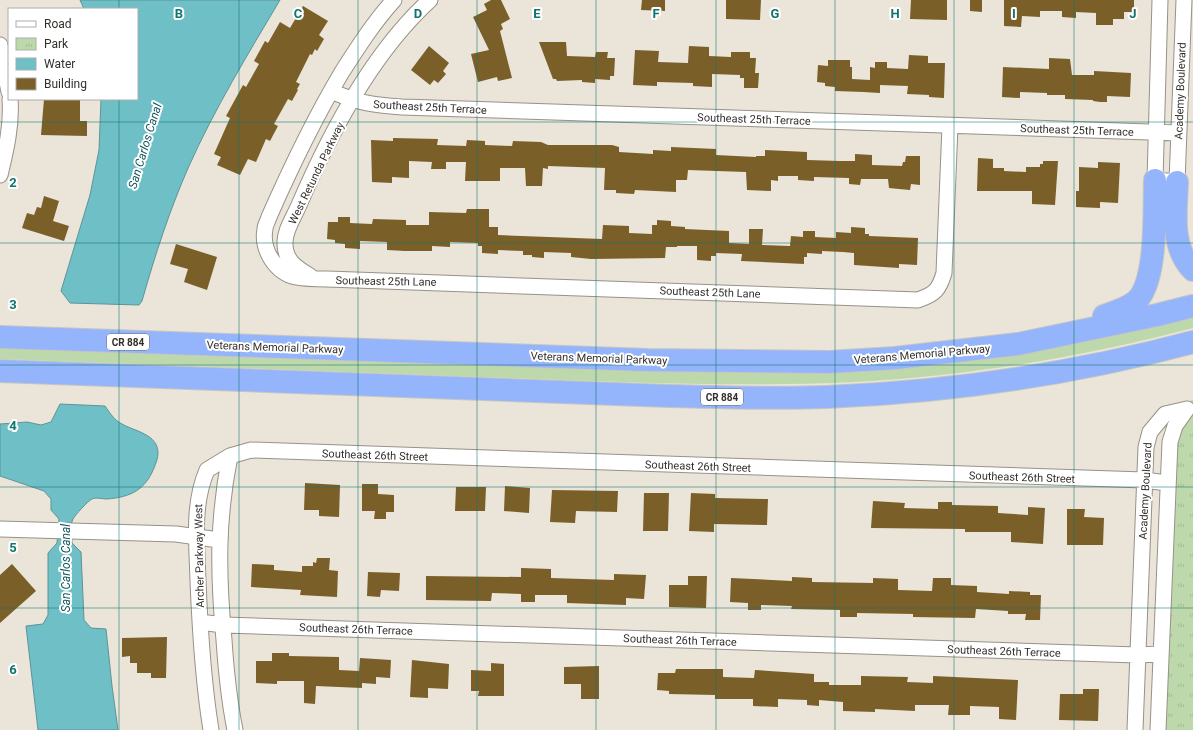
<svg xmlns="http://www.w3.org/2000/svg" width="1193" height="730" font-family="Roboto,sans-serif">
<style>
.grass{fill:#bdd9ab}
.park{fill:url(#park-tufts)}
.water{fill:#6fbfc7;stroke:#5d9498}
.building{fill:#7a5f29}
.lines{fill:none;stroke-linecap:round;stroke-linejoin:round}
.minor-casing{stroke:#979288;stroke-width:17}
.highway-casing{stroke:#c6c5c4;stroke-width:24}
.minor{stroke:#fff;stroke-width:15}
.highway{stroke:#94b4fb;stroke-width:22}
.grid{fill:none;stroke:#0f766e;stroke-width:1;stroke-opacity:0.55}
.labels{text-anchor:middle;stroke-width:4;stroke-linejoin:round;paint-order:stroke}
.shield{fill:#fff;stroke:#706e6b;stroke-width:1}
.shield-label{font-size:10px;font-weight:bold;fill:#33302c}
.street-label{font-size:11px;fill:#33302c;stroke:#fff}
.water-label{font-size:12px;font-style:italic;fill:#13585f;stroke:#fff}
.grid-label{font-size:13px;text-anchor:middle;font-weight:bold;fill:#0f766e;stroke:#fff;stroke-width:4;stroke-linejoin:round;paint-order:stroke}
</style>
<defs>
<pattern id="park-tufts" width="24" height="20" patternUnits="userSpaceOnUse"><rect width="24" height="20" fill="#bdd9ab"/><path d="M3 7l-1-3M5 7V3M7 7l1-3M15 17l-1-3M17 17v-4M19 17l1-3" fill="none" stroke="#a3bb93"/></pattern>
</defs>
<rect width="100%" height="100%" fill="#eae4d9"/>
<path class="grass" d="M1193,316V328C1083,357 969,376 855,382C731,388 605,381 481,377C321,371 160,365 0,359V346L775,372L1039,349L1096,339Z"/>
<path class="park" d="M1191,400H1193V730H1158L1176,439Z"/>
<path class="water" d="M80,0H280C248,54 215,108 189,166C170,209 155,255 142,301L139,305L70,303L61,291L90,195L99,150L101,99H137V9H84Z
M60,404L105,406C110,413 114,420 122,424C134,431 158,434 158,453C158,458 156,463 154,468C145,490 131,497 107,499C102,499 96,497 92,499C88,501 75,515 73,519C70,524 72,537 72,543L81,552L84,620L91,628L106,629L112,686L118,730H38L26,626L43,624L48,615V553L57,543L59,519L51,510V499L44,491L0,476V424L27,422L41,425L51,422Z"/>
<path class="building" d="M491,0H501L510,19L501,24L503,29L500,31L512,78L498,81L497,77L478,82L471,54L489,50L473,17L487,10L484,4Z
M642,0H665V11L641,10Z
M726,0H761L760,20L726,19Z
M911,0H947V20L910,19Z
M970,0H982V12L970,11Z
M1004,0H1134V12H1124V19H1113V25H1096V13L1076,12V18L1062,17V11H1040V17L1022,16L1021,27L1004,26Z
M303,6L328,21L319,35L324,39L317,51L315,49L312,55L310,54L296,82L300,84L297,89L298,90L292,101L288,99L274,124L278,126L270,141L266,139L256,162L248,159L240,175L217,165L221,157L214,154L230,118L226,116L243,85L246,87L259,64L254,61L265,41L268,43L280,22L290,28Z
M539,42H566L567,56L595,57L596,52H608L607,58H615L614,76H610V80L595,79V83L582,82V80L557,81L556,79H553Z
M429,46L449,63L443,71L446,74L438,83L434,80L430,85L411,70Z
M689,46L709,47V56L731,57V52H750V58H756L755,73H759L758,88H744V78H740V75L712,74V87L693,86V83L657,82V86L633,85L635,50L659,51L658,62L688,63Z
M909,55L928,56V63H945L944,98L929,97V95L907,94L908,86L880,85V93L863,92L835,91V87L825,86V83L817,82L818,65L828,66V60H850V67H852V79L870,80V67L875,68V62H887V68L908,69Z
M1049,58L1070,59L1072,75H1094V71L1131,73L1130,97L1107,96V102H1100L1093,101V100L1065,99V95H1047V93L1020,92V98L1002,97L1003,67L1049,69Z
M44,99H80V121H87V136L41,135Z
M393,138L438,139L437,145L466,146L467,140L485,141V145L512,146L513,141L541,142L548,145H612L619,147V152L653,154V150L671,151V147L716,149V155L756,157V156H765V150L807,152V160L840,161H855V154L872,155V165L902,166L903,162H905L906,156H920V185L911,184L910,190L899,189L889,188L888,179H861L860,185L849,184V178L814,177V181L798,180V176H778V181L771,180V191L747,190L746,172L688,170L687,180H676V192L635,190L634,194L616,193V190H604L605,168L548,166V169L543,168L542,186H526L525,168H500V181H465L466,162H446V169H431L432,162L409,161V178L392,177V183L372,182L371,140L393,141Z
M978,158L993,159V168H1004V171L1026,172V167H1040V164H1043V161H1058L1055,205L1032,204V191H977Z
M1098,162L1120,163L1118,203L1100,202V208L1076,207V191H1079V167L1098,168Z
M44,196L59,201L53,221L69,226L64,241L22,228L27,213L34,215L37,207L41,208Z
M467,209H489V227H498V235L602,239L603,225L629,226V233L652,234V225H657V220L671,221V226L685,227V229L729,231V243L749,244V229H763L762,245L790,246L791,236L803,237V231H815V237L836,238V232L851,233V227L865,228V234H869V236L918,238L917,265L899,264V268L854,265V253L843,252L822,251V254L807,253V257H804V264L741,261L742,254L716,253V256H711V261L697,260V246H677V247H666L665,258L591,259L571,257V253L544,252V258L532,257V255H523V251L498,250V254L482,253V246H478V243L450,242V247L432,246V251H405L387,250V242L360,241V249L345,248V244L335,243V240L327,239L328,222H338V217H350V223L372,224L373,219L406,220V225H429V212L466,213Z
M176,244L217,257L207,290L184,282L188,269L170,264Z
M305,483L340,485L339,517L319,516V510H304Z
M362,484H378V494L394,495V512H386V519H374L375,511H362Z
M505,486L530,488L529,513L504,511Z
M456,487H486L485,511H455Z
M552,490L618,491L617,512L576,511L575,523L550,522Z
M644,493H669L668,531H643Z
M691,493L715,494V498L768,499L767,525L714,524V532L689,531Z
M873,501L905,503L904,508L938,509V502H952V505L998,506V513L1028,515V507L1045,508L1043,544L1011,542V532H965V529L871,528Z
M1067,509H1085L1084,517L1104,518L1103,545H1067Z
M317,558H330L329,570L338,571L337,597L300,595L301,590L251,587L252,564L274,565V570L302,572V566H313V562L316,563Z
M12,564L36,591L0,623V575Z
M521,568L551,569V578L614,580V574L646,575L644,599L626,598V605L567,603V595H535V602H521V594L492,593L491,601L426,600V576L521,577Z
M368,572L400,573L399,591L381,590L380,597L367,596Z
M688,576H707L706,608L669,607V585H688Z
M792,577L812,578V582L873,583V578L898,579V590L932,591L933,578H951V585L977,586V592L1009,594V591L1030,592V595H1041L1040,620H1025L1026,614H1008V611L976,609L975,618L913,617V614L857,613V617H840V610L791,609L792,606L761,605V610H748V603L730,602L731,578L792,581Z
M167,637L166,678H151V673H137V663H130V656L122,657V638Z
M272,653H289V656L339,657V670L359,671L360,658L391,660L390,678L376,677V684L362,683V688L316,686L315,704L304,703V681H277V684L256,683V661H272Z
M412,660L449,664L448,689L428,688V698L410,697Z
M491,663L504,664V696H478L479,691H471V670L491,671Z
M599,666V699H581V684H564V667Z
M676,669H723V677L754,678L755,670L814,674V682H829V685H861V676L908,677L907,682L933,683V676L1018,680L1016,720L999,719V707L970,706V715H948L949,705H915V711L875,709V712L843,711V702L819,700V706L807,705V700L778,699V707L753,706V699H715V695L669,694V691L657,690L658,673H675Z
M1083,689H1099L1098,721L1059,720L1060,694H1083Z"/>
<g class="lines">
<defs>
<path id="minor" d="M394,0C374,22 358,47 342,72C314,119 291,167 269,217C268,221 265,225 265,229C261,250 276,273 296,277C306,279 317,279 327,279L918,300C935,294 939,290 944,273L950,126
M1160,0L1155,180L1177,182L1184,0
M0,45L9,92
M331,91C358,103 373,105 402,107L1179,133
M0,175C6,150 12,125 10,99
M310,276C297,268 285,261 285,244C284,231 294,217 299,205C329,135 373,52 430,0
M230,456C217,520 218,574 224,640C226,670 229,700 235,730
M0,529L176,534L219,540
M200,622L223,625L1137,655L1160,654
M211,730C203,681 200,631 198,581C197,543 192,505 207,470L230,456L251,450L1144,480L1167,483
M1135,730L1146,447L1150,432L1165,414L1187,409
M1158,730L1170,442L1175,426L1187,409"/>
<path id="highway" d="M1177,182C1176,211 1170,247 1193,270
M1104,316C1114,312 1126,309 1135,302C1158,284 1154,209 1155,180
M0,337L648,360L829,362L895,358L1018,344L1157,315L1193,306
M0,371L669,396C721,397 773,399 826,397C950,392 1073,374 1193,342"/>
</defs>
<use href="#minor" class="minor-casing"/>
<use href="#highway" class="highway-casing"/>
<use href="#minor" class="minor"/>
<use href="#highway" class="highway"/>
</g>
<path class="grid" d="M119,0V9M239,0V730M358,0V730M477,0V730M596,0V730M716,0V730M835,0V730M954,0V730M1074,0V730M119,99V730M0,122H1193M0,243H1193M0,365H1193M0,487H1193M0,608H1193"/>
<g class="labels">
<g class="shield">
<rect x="107" y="334" width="42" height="16" rx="3"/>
<rect x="701" y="389" width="42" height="16" rx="3"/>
</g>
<g class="shield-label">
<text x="128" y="346">CR 884</text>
<text x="722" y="401">CR 884</text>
</g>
<g class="street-label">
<text transform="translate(1180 91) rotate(-88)" y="4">Academy Boulevard</text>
<text transform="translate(430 107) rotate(3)" y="4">Southeast 25th Terrace</text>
<text transform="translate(754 119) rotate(2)" y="4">Southeast 25th Terrace</text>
<text transform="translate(1077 130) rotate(2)" y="4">Southeast 25th Terrace</text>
<text transform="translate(316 173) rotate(-64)" y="4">West Retunda Parkway</text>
<text transform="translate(386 281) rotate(1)" y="4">Southeast 25th Lane</text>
<text transform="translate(710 292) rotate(2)" y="4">Southeast 25th Lane</text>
<text transform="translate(275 347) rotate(2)" y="4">Veterans Memorial Parkway</text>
<text transform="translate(922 354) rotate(-5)" y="4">Veterans Memorial Parkway</text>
<text transform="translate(599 358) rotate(2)" y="4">Veterans Memorial Parkway</text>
<text transform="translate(375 455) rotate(2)" y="4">Southeast 26th Street</text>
<text transform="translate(698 466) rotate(2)" y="4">Southeast 26th Street</text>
<text transform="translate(1022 477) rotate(2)" y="4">Southeast 26th Street</text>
<text transform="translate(1145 491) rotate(-87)" y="4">Academy Boulevard</text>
<text transform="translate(199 556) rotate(-91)" y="4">Archer Parkway West</text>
<text transform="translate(356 629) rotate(2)" y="4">Southeast 26th Terrace</text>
<text transform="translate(680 640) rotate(2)" y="4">Southeast 26th Terrace</text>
<text transform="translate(1004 651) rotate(2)" y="4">Southeast 26th Terrace</text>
</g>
<g class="water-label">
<text transform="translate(145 146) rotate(-73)" y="4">San Carlos Canal</text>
<text transform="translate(66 568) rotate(-90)" y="4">San Carlos Canal</text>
</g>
</g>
<g class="grid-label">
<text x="179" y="18">B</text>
<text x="298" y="18">C</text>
<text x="418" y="18">D</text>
<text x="537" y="18">E</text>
<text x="656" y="18">F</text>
<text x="775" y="18">G</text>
<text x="895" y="18">H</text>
<text x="1014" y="18">I</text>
<text x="1133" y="18">J</text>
<text x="13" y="187">2</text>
<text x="13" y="309">3</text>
<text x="13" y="430">4</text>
<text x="13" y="552">5</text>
<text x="13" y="674">6</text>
</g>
<rect x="8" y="8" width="130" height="92" fill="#ffffff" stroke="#adacab"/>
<rect x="16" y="21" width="20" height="6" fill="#ffffff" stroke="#adacab"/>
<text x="44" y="28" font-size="12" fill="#33302c">Road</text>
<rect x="16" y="38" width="20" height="12" fill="url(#park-tufts)" stroke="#adacab"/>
<text x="44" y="48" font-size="12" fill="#33302c">Park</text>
<rect x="16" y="58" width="20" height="12" fill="#6fbfc7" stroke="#adacab"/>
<text x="44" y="68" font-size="12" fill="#33302c">Water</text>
<rect x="16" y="78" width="20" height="12" fill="#7a5f29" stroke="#adacab"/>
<text x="44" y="88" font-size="12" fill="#33302c">Building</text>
</svg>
